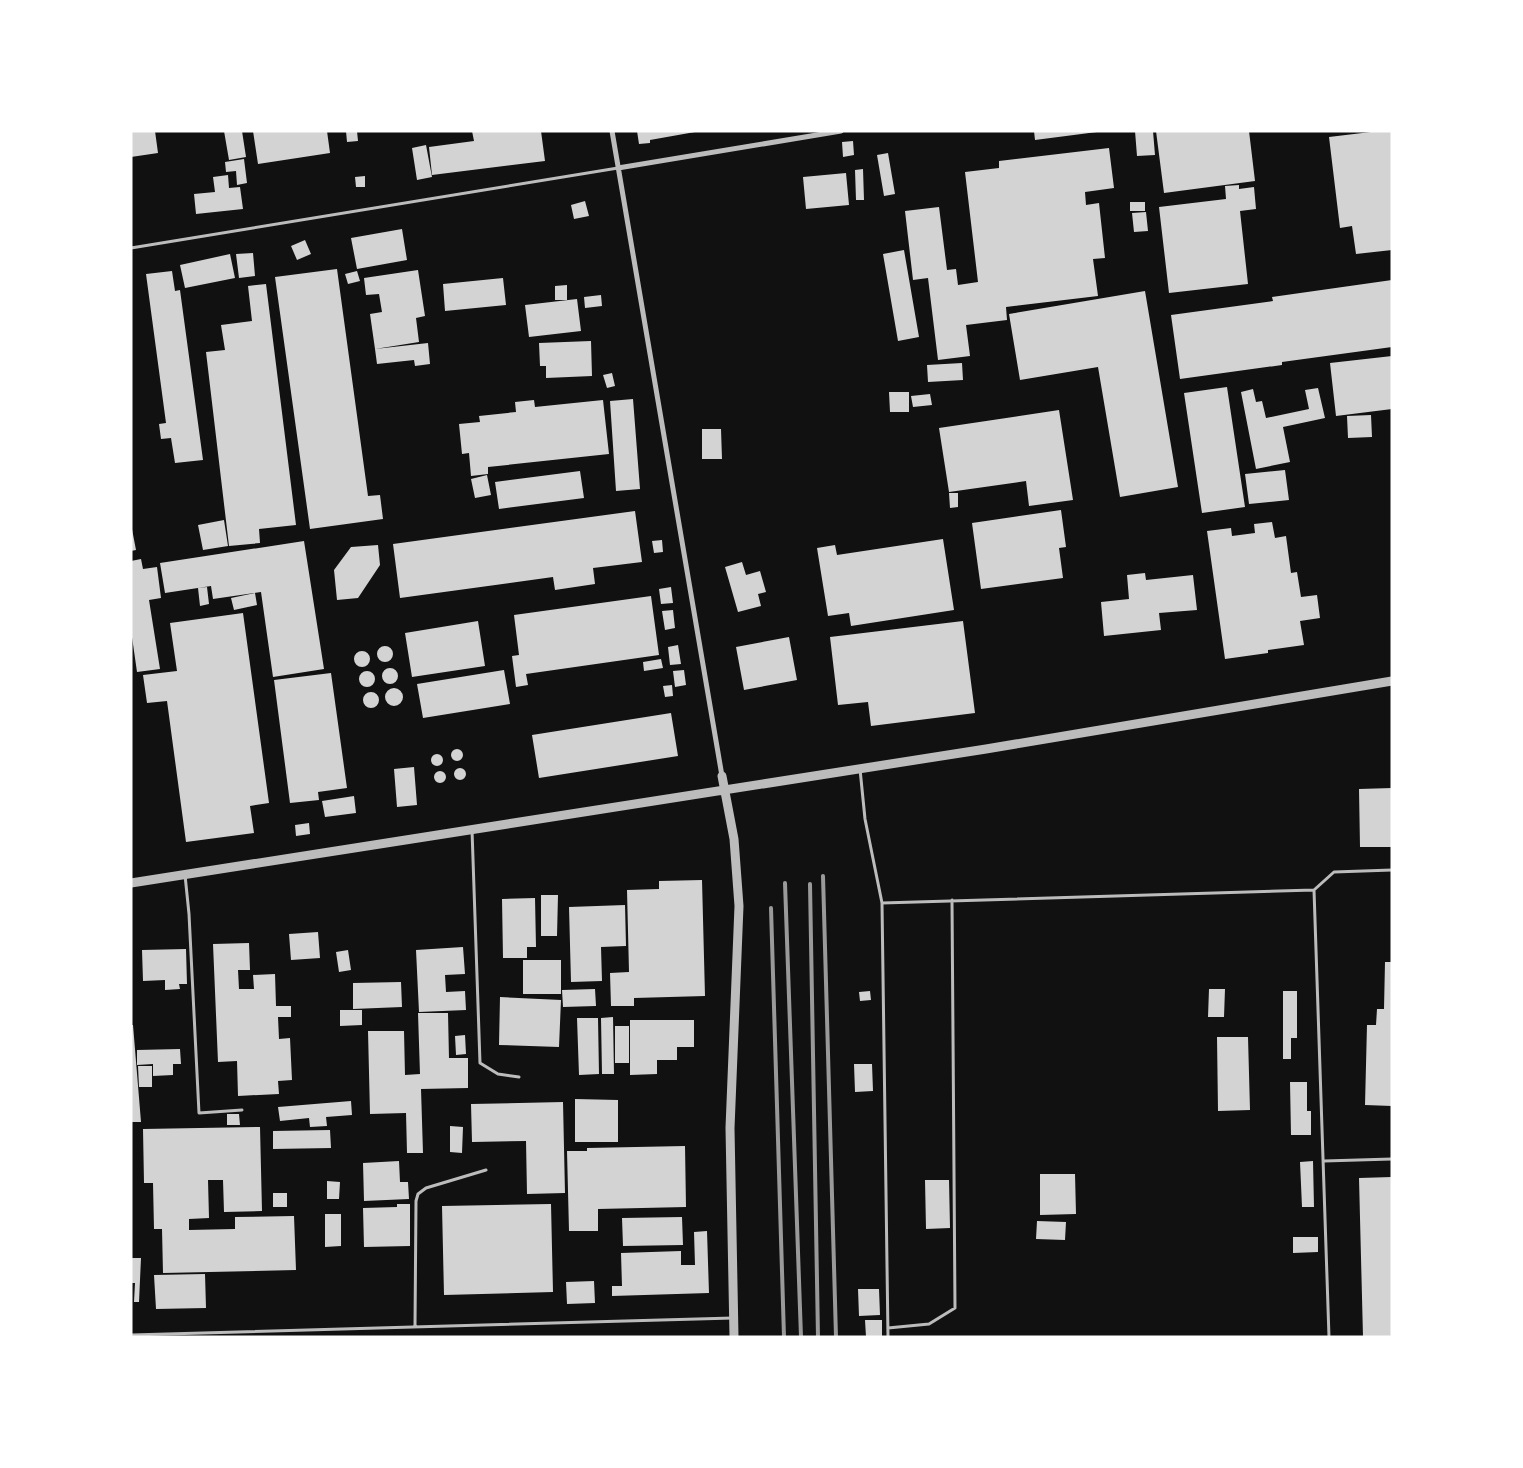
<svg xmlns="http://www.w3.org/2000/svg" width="1523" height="1468" font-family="Raleway,sans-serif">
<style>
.building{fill:#d3d3d3}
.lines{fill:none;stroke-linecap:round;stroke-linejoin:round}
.service{stroke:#bcbcbc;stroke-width:3}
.minor{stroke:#bcbcbc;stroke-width:5}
.tertiary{stroke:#bcbcbc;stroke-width:9}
.rail{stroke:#9a9a9a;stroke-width:4}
</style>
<rect width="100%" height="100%" fill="#111"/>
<path class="building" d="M131,131H155L158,153L131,157Z
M224,131H242L246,157L229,160Z
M253,131H327L330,153L258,164Z
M346,131H357L358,141L347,142Z
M472,131H541L545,161L432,175L429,147L474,141Z
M637,131H695V132L650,140V143L639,144Z
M1034,131H1097V132L1035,140Z
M1135,131H1153L1155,155L1137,156Z
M1156,131H1249L1255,181L1164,193Z
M1379,131H1392V250L1356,254L1352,226L1340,228L1329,137Z
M853,141L854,155L843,157L842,142Z
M426,145L432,177L417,180L412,148Z
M1109,148L1114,188L1085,192L1086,205L1099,203L1105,258L1093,259L1098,296L1006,307L1007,320L966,325L970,356L938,360L928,278L913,280L905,211L939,207L947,270L956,269L958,285L978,282L965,172L999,168V161Z
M888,153L895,194L884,196L877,155Z
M244,159L247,183L237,185L236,171L226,172L225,162Z
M863,169L864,200H856L855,170Z
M846,173L849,205L806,209L803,177Z
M228,175L229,188L240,187L243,209L196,214L194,194L215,192L213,177Z
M365,176V187H356L355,177Z
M1239,185V189L1254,187L1256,209L1240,211L1248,284L1169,293L1159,207L1226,199L1225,186Z
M585,201L589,216L574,219L571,205Z
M1130,202H1145V211H1130Z
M1146,212L1148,231L1134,232L1132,213Z
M402,229L407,260L357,269L351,238Z
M305,240L311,254L297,260L291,246Z
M904,250L919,337L898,341L883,254Z
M253,253L255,276L239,278L236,254Z
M230,254L235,278L185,288L180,265Z
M337,269L368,496L380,495L383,519L310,529L275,277Z
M418,270L425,316L416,318L419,342L375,349L370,314L382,312L379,294L366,295L364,278Z
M172,271L175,291L180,290L203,460L175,463L171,438L161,439L159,424L166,423L146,274Z
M357,271L360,281L348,284L345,274Z
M503,278L506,305L445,311L443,284Z
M1392,280V347L1282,362V365L1180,379L1171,315L1273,301L1272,297Z
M266,284L296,525L259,529L260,543L229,546L206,352L225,350L221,325L252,321L248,286Z
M567,285V300H555V286Z
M1145,291L1178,487L1120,497L1098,367L1020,380L1009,314Z
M601,295L602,306L585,308L584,297Z
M577,299L581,331L529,337L525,305Z
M591,341L592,376L546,378V366H540L539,343Z
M428,343L430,364L415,366L414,360L377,364L375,349Z
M1392,356V409L1336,416L1330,363Z
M962,363L963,380L928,382L927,365Z
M612,373L615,386L607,388L603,375Z
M1227,387L1245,507L1202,513L1184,393Z
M1318,388L1325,418L1283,427L1290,462L1256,469L1241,392L1253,389L1256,402L1262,401L1266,418L1309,409L1305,390Z
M889,392H909V412H890Z
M930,394L932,405L913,407L911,396Z
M633,399L640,489L616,491L610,401Z
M534,400L535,407L603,400L609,454L488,467V474L471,476L469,453L462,454L459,424L480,422L479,416L516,412L515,402Z
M1059,410L1073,500L1029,506L1026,481L949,492L939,428Z
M1371,415L1372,437L1348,438L1347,416Z
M702,429H721L722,459H702Z
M1285,470L1289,500L1249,504L1245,474Z
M580,471L584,498L499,509L495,482Z
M487,475L491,495L475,498L471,479Z
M949,493H958V507L950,508Z
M1061,510L1066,547L1059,548L1063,578L981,589L972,523Z
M635,511L642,562L593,568L595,584L555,590L553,577L400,598L393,544Z
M224,520L228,546L203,550L198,525Z
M1272,522L1275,538L1286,536L1291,573L1297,572L1301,597L1317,595L1320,618L1300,621L1304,645L1268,650V653L1225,659L1207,531L1231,528L1232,536L1255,533L1254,524Z
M131,524L136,550L131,551Z
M943,539L954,610L851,626L849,613L828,616L817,548L835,545L837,555Z
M662,540L663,552L654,553L652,541Z
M304,541L324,669L273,677L261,592L213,599L211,586L165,593L160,563Z
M378,545L380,565L358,598L337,600L334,570L351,547Z
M141,559L143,569L157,567L161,598L149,600L160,669L137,672L131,630V561Z
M742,562L746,575L760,571L766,592L758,594L761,606L738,612L725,567Z
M1145,573L1146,580L1193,575L1197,610L1159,613L1161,630L1104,636L1101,602L1129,599L1127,575Z
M207,587L209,604L200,606L198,588Z
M671,587L673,603L661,604L659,589Z
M255,593L257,605L234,610L231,598Z
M651,596L659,655L526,674L528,685L516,687L512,656L519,655L514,615Z
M673,610L675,628L665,630L662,611Z
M243,613L269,803L250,806L254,833L186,842L167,701L147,703L143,675L177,671L170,623Z
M478,621L485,666L412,677L405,633Z
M963,621L975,713L871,726L868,702L838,705L830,637Z
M789,637L797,680L744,690L736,647Z
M678,645L681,664L670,665L668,647Z
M377 654a8 8 0 1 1 16 0a8 8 0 1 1-16 0Z
M354 659a8 8 0 1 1 16 0a8 8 0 1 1-16 0Z
M661,659L663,668L644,671L643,662Z
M382 676a8 8 0 1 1 16 0a8 8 0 1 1-16 0Z
M504,670L510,704L423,718L417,684Z
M684,670L686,685L675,687L673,671Z
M359 679a8 8 0 1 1 16 0a8 8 0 1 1-16 0Z
M331,673L347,788L318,792L319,800L290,803L274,680Z
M672,685L673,696L665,697L663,686Z
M385 697a9 9 0 1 1 18 0a9 9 0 1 1-18 0Z
M363 700a8 8 0 1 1 16 0a8 8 0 1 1-16 0Z
M671,713L678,756L539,778L532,735Z
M451 755a6 6 0 1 1 12 0a6 6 0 1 1-12 0Z
M431 760a6 6 0 1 1 12 0a6 6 0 1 1-12 0Z
M414,767L417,805L397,807L394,769Z
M454 774a6 6 0 1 1 12 0a6 6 0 1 1-12 0Z
M434 777a6 6 0 1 1 12 0a6 6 0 1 1-12 0Z
M1392,788V847H1360L1359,789Z
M354,796L356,813L325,817L322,801Z
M309,823L310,834L296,836L295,825Z
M702,880L705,996L634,998V1006H611L610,973L629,972L627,890L659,889V881Z
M541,895H558L557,936H541Z
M535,898L536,947H527V958H503L502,899Z
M625,905L626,946L601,947L602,981L571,982L569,907Z
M318,932L320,958L291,960L289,934Z
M249,943L250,970H238L239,989H254L253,975L275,974L276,1006H291V1017H278L279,1039L290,1038L292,1080L278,1081L279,1094L238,1096L237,1061L218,1062L213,944Z
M463,947L465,974L445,975L446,992L465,991L466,1010L419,1012L416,950Z
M186,949L187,984H179L180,989L165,990V980L143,981L142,950Z
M348,950L351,970L339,972L336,952Z
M523,960H561V994H523Z
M1385,962H1392V1106L1365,1105L1367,1025H1376L1377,1009H1384Z
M401,982L402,1007L353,1009V983Z
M595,989L596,1006L563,1007L562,990Z
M1209,989H1225L1224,1017H1208Z
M870,991L871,1000L860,1001L859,992Z
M1283,991H1297V1038H1291V1059H1283Z
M500,997L561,1000L559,1047L499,1045Z
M340,1010H362V1025L340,1026Z
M418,1013H448L449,1058H468V1088L421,1089L423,1153H407L406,1113L370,1114L368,1031H404L405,1075L420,1074Z
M613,1017L614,1074H602L601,1018Z
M577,1018H598L599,1074L579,1075Z
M630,1020H694V1047H677V1060H657V1074L630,1075Z
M131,1025H133L141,1122H131Z
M615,1026H629V1063H615Z
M465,1035L466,1054L456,1055L455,1036Z
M1217,1037H1248L1250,1110L1218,1111Z
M180,1049L181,1064H173V1075L153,1076V1064L137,1065V1050Z
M854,1064H872L873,1091L855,1092Z
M138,1066H152V1087H139Z
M1290,1082H1307V1111H1311V1135H1291Z
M575,1099L618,1100V1142H575Z
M351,1101L352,1115L326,1117L327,1126L310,1127L309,1118L280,1121L278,1107Z
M563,1102L565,1193L527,1194L526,1141L472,1142L471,1104Z
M227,1114H239L240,1125H227Z
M450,1126L463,1127L462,1153L450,1152Z
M260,1127L262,1211L224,1212L223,1180H208L209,1218L189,1219V1230L235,1229V1217L294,1216L296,1270L163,1273L162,1229H154L153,1183H144L143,1129Z
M330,1130L331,1148L273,1149V1131Z
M685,1146L686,1207L598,1209V1231H569L567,1151H587V1148Z
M399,1161L400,1182H408L409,1199L364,1201L363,1163Z
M1313,1161L1314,1207H1302L1300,1162Z
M1040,1174H1075L1076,1214L1040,1215Z
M1392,1177V1337H1363L1359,1178Z
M925,1180H949L950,1228L926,1229Z
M327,1181L340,1182L339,1199H327Z
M273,1193H287V1207H273Z
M397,1204H410V1246L364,1247L363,1208L397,1207Z
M551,1204L553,1292L444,1295L442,1206Z
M325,1214H341V1246L325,1247Z
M682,1217L683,1245L623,1246L622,1218Z
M1037,1221L1066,1222L1065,1240L1036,1239Z
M707,1231L709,1293L612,1296V1286H622L621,1253L681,1251V1265H695L694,1232Z
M1293,1237H1318V1252L1293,1253Z
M131,1258H141L139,1302H134L135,1283H131Z
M205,1274L206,1308L156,1309L154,1275Z
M594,1281L595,1303L567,1304L566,1282Z
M858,1289H879L880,1315L859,1316Z
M865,1320H882V1337H866Z"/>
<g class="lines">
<path class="service" d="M131,248L618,168
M860,769L865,819L882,903L888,1337
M472,830L480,1063L498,1074L519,1077
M185,875L189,914L199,1113L242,1110
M882,903L1314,890
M1324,1161L1392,1159
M415,1326L416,1201L418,1194L426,1188L486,1170
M888,1328L929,1324L955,1308L952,900
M131,1335L733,1318
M1329,1337L1314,890L1334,872L1392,870"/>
<path class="minor" d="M612,131L722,776
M618,168L841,131"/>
<path class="tertiary" d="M722,776L734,839L739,906L730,1128L734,1337
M131,883L986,749L1392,681"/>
<path class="rail" d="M823,876L836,1337
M785,883L801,1337
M810,884L818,1337
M771,908L784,1337"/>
</g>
<rect width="1523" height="1468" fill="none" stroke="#ffffff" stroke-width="265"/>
</svg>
